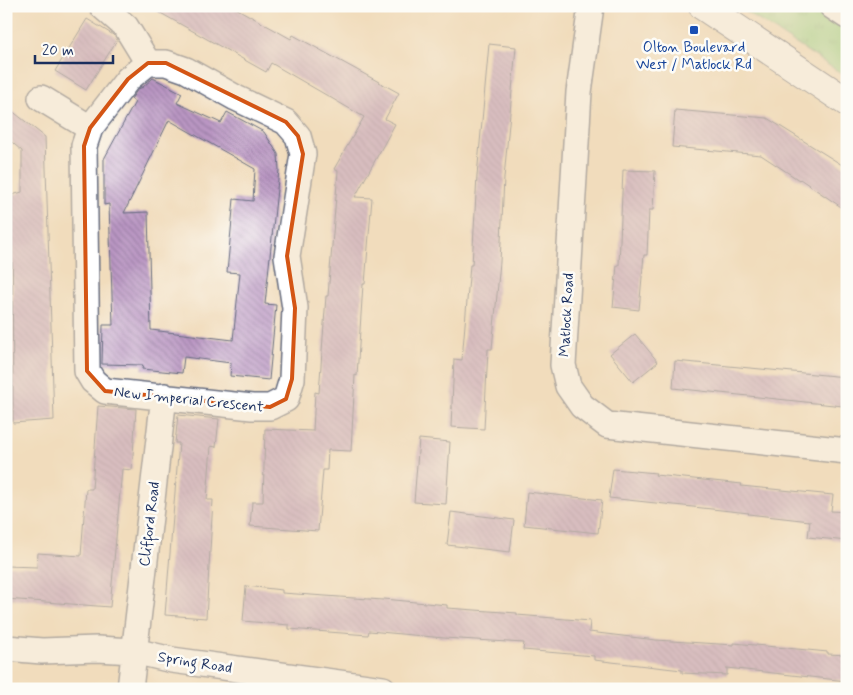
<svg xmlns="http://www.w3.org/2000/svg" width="853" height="695" font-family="Mynerve,sans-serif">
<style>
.grass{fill:url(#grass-tufts);stroke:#598275}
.building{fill:url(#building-back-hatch);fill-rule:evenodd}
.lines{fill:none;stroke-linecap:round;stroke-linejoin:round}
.minor-casing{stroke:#666c7f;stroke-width:28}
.tertiary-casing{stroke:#666c7f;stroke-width:30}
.minor{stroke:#fff;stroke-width:25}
.tertiary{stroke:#fff;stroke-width:28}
.marked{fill:none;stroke:#d45514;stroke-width:4;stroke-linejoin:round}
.transit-dot{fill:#1a4fb4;stroke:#fdfcf7;stroke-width:2}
.labels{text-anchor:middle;stroke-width:5;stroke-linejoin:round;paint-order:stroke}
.transit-label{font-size:15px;fill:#164399;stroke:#fdfcf7}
.street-label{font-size:15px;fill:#1b2f5e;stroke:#fdfcf7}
</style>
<defs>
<pattern id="grass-tufts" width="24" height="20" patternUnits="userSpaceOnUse" patternTransform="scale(1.25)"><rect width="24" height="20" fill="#97d68c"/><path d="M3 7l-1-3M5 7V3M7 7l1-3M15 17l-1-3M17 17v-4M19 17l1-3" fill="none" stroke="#82b87b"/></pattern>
<pattern id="building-back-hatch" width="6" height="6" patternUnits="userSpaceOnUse" patternTransform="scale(1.25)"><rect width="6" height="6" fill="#ba96c3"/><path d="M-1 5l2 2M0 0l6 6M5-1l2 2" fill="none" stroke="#967ba2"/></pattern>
</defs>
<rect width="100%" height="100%" fill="#fdfcf7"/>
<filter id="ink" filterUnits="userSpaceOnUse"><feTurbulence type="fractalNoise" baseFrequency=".02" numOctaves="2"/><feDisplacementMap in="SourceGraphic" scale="10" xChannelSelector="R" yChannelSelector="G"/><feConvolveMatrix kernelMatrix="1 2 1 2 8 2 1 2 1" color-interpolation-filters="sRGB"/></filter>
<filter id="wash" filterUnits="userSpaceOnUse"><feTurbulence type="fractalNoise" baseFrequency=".0096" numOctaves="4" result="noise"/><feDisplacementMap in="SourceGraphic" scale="20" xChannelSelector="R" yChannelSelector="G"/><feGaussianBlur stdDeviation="1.12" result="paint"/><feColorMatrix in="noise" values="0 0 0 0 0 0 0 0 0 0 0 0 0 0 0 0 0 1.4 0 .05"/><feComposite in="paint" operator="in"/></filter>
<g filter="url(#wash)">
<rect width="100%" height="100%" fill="#f1dcbc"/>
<path class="grass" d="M737,6H816L847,26V77Z"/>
<g id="blocks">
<path class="building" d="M148,6H232L291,39L293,35L399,93L385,119L395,124L355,197L372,198L365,284H363L357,376L355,375L351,451L328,450L327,470H323L318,531L250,526L252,502H263L265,429L313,431L315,392L319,393L326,296H328L338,171L334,169L364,117L271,63L266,72Z
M87,19L115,36L117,40L86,90L55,71Z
M489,44L516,47L504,178L500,262L492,349H488L484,429L451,427L454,359L462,360L470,265H472L477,176Z
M153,78L182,93L177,103L221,123L227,112L264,132L278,154L279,170L265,304L276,305L269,380L230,376L231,363L184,357L182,373L142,369L143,365L102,364L103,325H113L109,204L104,205V159L135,102L131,99L138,89L143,87ZM169,120L255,169L253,201L234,199L227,272L240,273L233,340L151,330L148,212L124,213Z
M6,106L45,137L54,420L13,423L12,195L22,192V151L6,137Z
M675,110L767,118L847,168V211L800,179L799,180L761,155L672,147Z
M623,170L655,171L653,210H649L647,255H644L639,310L613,307L617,265H619Z
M635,334L658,362L633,382L610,354Z
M675,361L846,377L843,406L673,388Z
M98,406L136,409L132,470L122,469L110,607L6,599V566L37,567L38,553L81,556L86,489H92Z
M178,415L219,419L216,447L211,446L207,500H213L206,618L165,615L179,443H175Z
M419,439L450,442L446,504L414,502Z
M613,469L656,473L655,475L742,484L741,486L833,495L831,511L847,512V541L808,537L810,521L748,514L749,513L609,498Z
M527,492L602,500L598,533L524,525Z
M451,512L514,520L510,552L447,545Z
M246,586L282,590V593L383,600L384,599L447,605V608L517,613V615L590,621L589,632L656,640L734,645V643L828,652V654L847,655V681L727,668V675L682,673V670L594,660V656L523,650L524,643L444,638L369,631L368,635L289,629V625L243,621Z"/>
</g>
</g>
<g filter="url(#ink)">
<use href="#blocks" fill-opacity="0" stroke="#666c7f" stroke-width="1"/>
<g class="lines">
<defs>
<path id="minor" d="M102,6L126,27L148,63
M591,6L579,92L563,365L568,386L582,406L607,425L847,451
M832,6L847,16
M148,63H166L186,70L236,98L286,122L298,136L303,154L287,256L295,308L292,379L286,399L270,407H252L105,391L93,381L87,371L84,146L90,128L128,79Z
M41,98L90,128
M6,648L42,651L97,649L134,651L172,660L383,689
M130,689L164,396"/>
<path id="tertiary" d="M703,6L847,102"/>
</defs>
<use href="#minor" class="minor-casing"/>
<use href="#tertiary" class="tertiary-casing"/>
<use href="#minor" class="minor"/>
<use href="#tertiary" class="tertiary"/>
</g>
</g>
<path d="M0 0H853V695H0ZM148,63H166L286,122L298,136L303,154L287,256L295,308L292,379L286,399L270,407L105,391L87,371L84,146L90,128L128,79Z" fill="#f1dcbc" fill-opacity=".55" fill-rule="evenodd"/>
<path class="marked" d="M148,63H166L286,122L298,136L303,154L287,256L295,308L292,379L286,399L270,407L105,391L87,371L84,146L90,128L128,79Z"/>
<rect class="transit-dot" x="689" y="25" width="10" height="10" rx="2.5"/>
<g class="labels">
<g class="transit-label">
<text x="694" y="52">Olton Boulevard<tspan x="694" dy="17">West / Matlock Rd</tspan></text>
</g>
<g class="street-label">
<text transform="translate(566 315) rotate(-87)" y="5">Matlock Road</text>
<text transform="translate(189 399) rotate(6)" y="5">New Imperial Crescent</text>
<text transform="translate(149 524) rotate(-83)" y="5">Clifford Road</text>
<text transform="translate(195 662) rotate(9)" y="5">Spring Road</text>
</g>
</g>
<rect width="853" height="695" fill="none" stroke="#fdfcf7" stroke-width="25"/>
<path d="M35 55v8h78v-8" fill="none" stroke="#1b2f5e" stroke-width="2.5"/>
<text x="42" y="55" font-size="15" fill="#1b2f5e" stroke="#fdfcf7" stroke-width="4" paint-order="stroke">20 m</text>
</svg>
